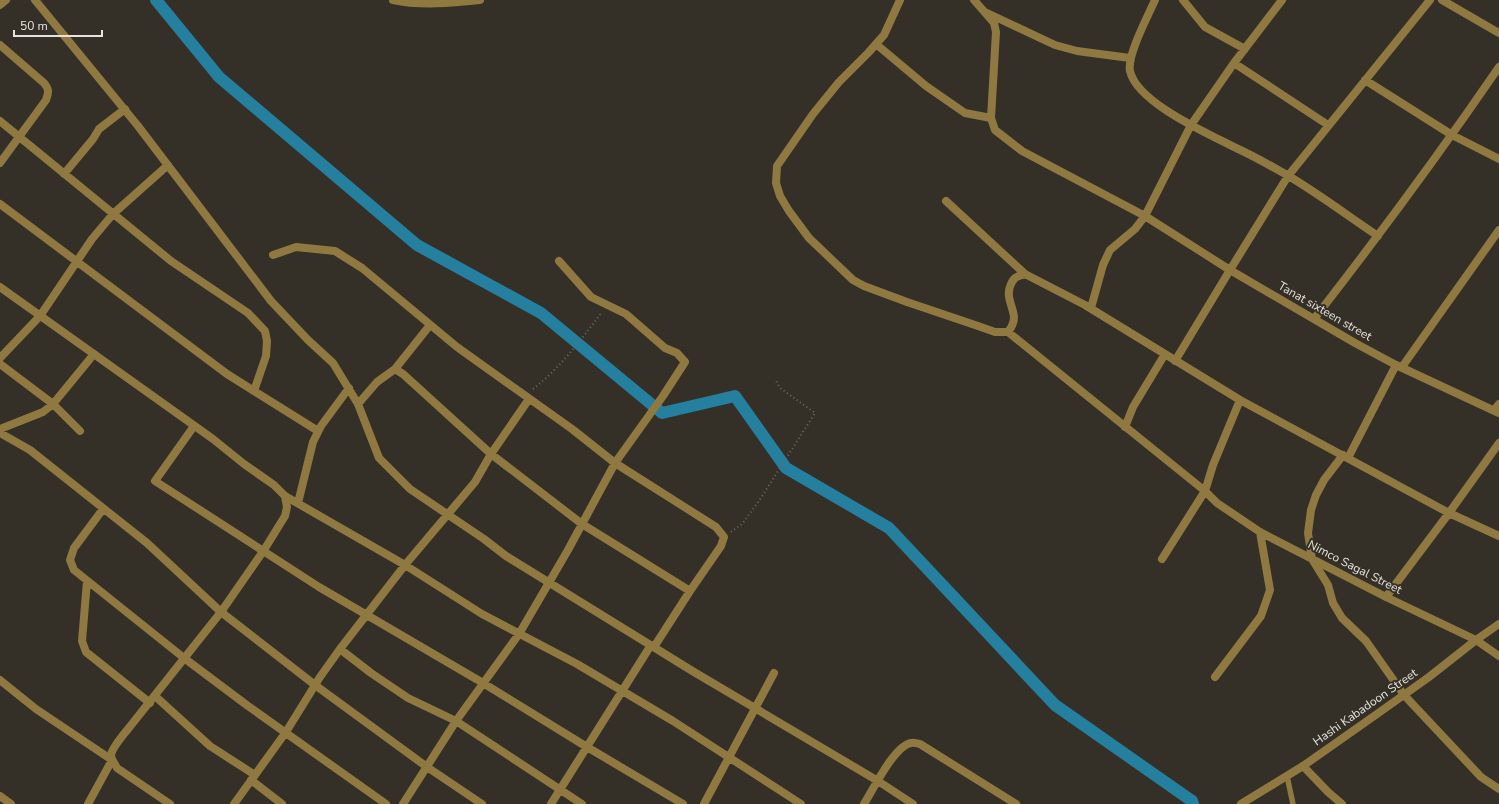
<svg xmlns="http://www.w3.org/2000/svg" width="1499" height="804" font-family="'Nunito Sans',sans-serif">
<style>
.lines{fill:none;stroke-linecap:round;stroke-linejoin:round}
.canal{stroke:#257f9e;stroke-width:12}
.path{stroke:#6d6a62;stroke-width:2;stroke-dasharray:1 3;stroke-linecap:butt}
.service{stroke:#907941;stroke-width:5.5}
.minor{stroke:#907941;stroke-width:8}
.tertiary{stroke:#907941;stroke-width:8}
.labels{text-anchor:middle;stroke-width:4;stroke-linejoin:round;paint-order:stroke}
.street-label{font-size:12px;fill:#e6e4de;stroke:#343027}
</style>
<rect width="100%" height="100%" fill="#343027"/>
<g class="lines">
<path class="canal" d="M156,0L219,77L417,245L541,313L662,413L735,396L786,468L889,528L1055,705L1192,801L1193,804"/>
<path class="path" d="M533,389C560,368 581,340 602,312
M731,532L742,524L759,501L815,413L780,388L775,379"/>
<path class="service" d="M1287,776L1293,804"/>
<path class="minor" d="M35,0L138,126L271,301L308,340L333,363L358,404L379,458L410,489L484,539L506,556L694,672L878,781L913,804
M393,0C421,6 452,3 480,0
M900,0L884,35L868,53L839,82L813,114L777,166L776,183L780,196L789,211L809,238L853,280L864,286L907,302L978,326L995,332H1008C1012,327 1014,323 1014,317C1013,306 1005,296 1011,284C1014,277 1018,276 1025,274L1085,305L1240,400L1449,513L1499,536
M974,0L994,23L996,32L991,118L995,130L1022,151L1145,216L1230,270L1355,343L1396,365L1499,413
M1155,0C1148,16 1127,55 1130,71C1137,103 1209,134 1236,148C1254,156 1271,166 1287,175C1319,194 1348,216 1378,236
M1183,0L1205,27L1245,49
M1442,0L1499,33
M0,5L6,0
M987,13L1055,45L1077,51L1130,58
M876,44L926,86L965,113L991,118
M0,45L44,83C49,89 49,92 46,100L0,163
M1234,63L1328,125
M1365,80L1452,135L1499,159
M0,121L171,261L248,313L265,331L267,341L266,356L254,391
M64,174L93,139L99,129L125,109
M946,201L1025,274
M0,204L227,374L318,431
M273,255L296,247L335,251L362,268L457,347L572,429L615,463L716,527L724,537L721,546L690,591L654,647
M1091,308L1103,265L1110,250L1135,229L1145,216L1191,125L1234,63L1282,0
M1314,319C1378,237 1440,153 1499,67
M1008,332L1205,491L1217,503L1260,532L1386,597L1476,640L1499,656
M0,358L40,316L92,239L113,214L168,165
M1175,361L1230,270L1288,176L1430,0
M0,364L53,404L80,431
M1402,367L1499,230
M395,369L430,325
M358,404L377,382L395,369L403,374L491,454L582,524L690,591
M1494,410L1499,404
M194,426L155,481L319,587L483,683L587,747L683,804
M1125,427L1133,407L1165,354
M0,429L43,412L53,404L94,354
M0,433L30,450L147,543L221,612L315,685L427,767L482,804
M1343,455L1324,480L1316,495L1311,510L1308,533L1312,559L1328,585L1333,603L1342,618L1366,641L1404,695L1481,777L1499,789
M1348,458L1396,365
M285,496L405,565L482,614L577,664L673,721L801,804
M298,503L313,442L321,426L349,388
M103,509L74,548L70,560L74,570L184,658L248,706L386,804
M1162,559L1205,491L1213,465L1240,400
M87,581L82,641L86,652L150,703
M1386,597L1449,513L1499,443
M340,649L371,673L408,698L456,721L582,804
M1215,677L1261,616L1270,590L1260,532
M0,680L36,709L112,760L88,804
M155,696L210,746L255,775
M1303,766L1328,792L1342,804
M251,780L282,804
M0,796L11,804
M234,804L286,732L320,677L340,649L405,565L475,482L491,454L529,399
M403,804L456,721L519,634L568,550L615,463L663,396L685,362L677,353L665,348L626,314L591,297L559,261
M551,804L651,645
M704,804L774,673
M864,804C873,790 894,746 911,743C914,742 918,744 920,744L1016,804"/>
<path class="tertiary" d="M0,287L213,439L244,464L274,485L285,496L287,507L285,516L264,550L221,612L128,729C123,735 112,748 111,755C111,759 115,764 117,768L170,804
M1241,804L1303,766L1377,714L1429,677L1476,640L1499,624"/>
</g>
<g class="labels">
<g class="street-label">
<text transform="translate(1325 311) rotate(30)" y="4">Tanat sixteen street</text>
<text transform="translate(1355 567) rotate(27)" y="4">Nimco Sagal Street</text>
<text transform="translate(1365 707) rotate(-35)" y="4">Hashi Kabadoon Street</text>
</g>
</g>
<path d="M14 30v6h88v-6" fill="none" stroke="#e6e4de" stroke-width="2"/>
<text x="20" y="30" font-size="12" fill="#e6e4de" stroke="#343027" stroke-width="3" paint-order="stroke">50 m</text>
</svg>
